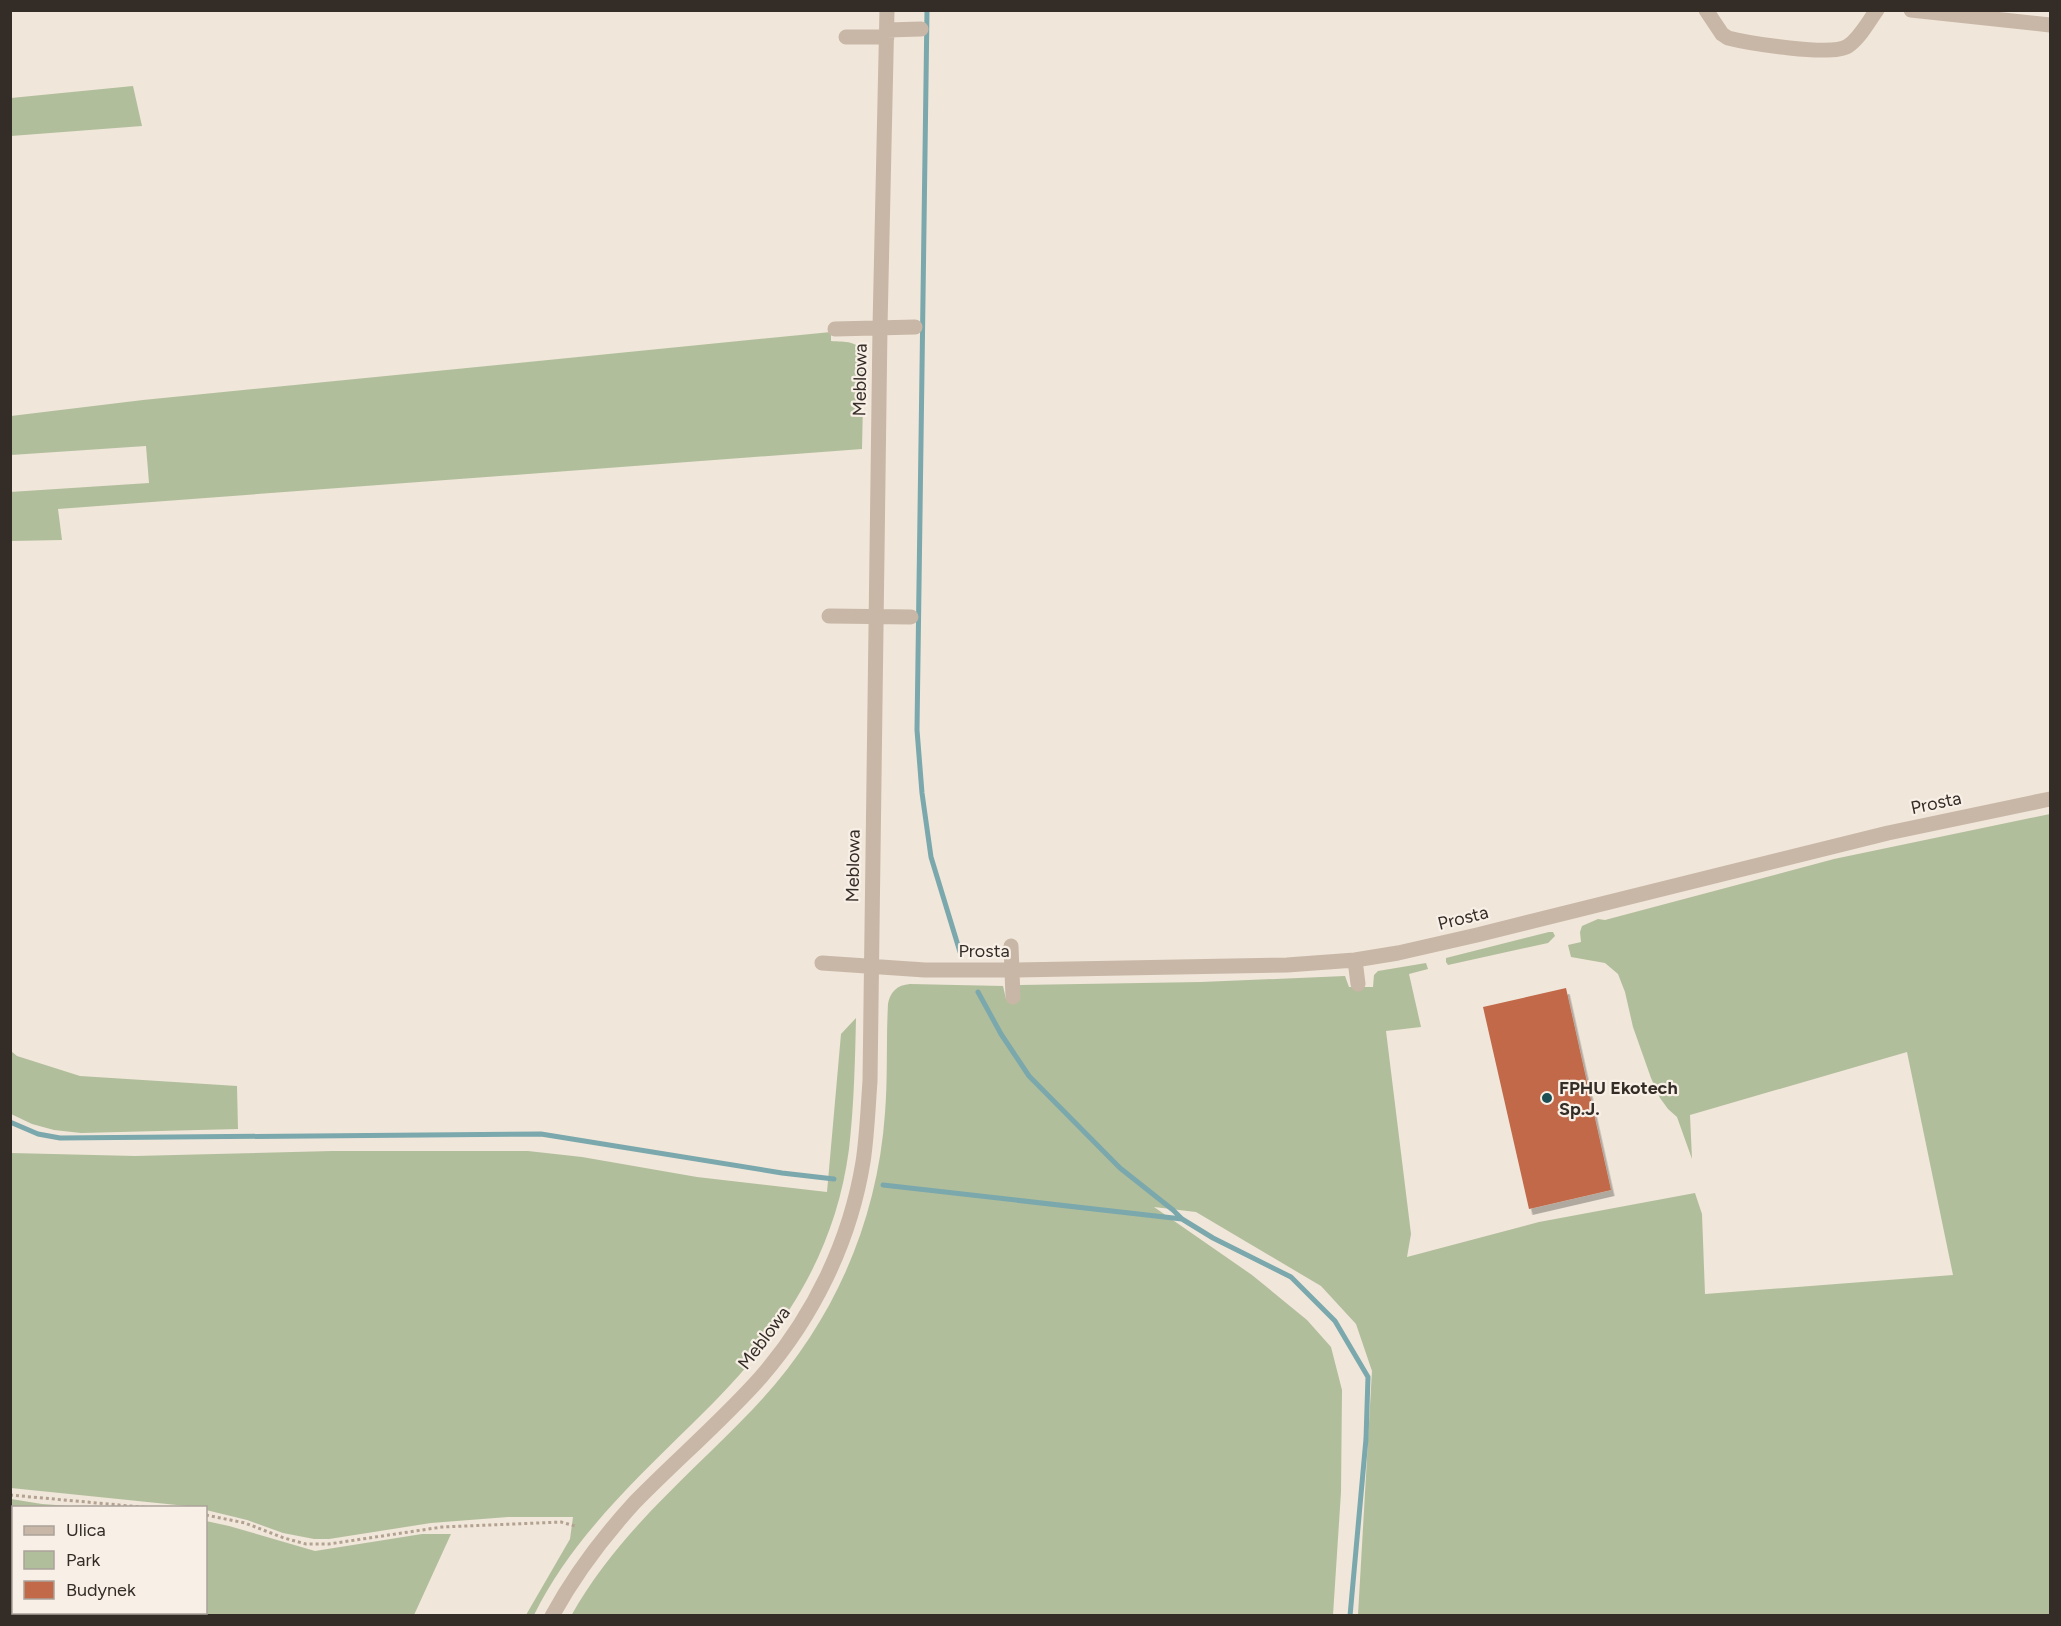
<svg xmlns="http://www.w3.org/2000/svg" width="2061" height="1626" font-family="Figtree,sans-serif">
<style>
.green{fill:#b1be9b}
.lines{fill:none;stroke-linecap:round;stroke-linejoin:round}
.stream{stroke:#7aa8ac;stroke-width:5}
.building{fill:#c16948;filter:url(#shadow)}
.path{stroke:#b3a191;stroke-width:3;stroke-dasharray:3 3;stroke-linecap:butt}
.minor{stroke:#c8b7a7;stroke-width:15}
.poi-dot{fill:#1e4f54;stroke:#f8f0e6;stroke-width:2}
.labels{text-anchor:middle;stroke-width:4.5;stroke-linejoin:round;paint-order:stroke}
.street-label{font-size:18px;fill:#342c27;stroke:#f8f0e6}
.poi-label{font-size:18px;font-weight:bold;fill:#342c27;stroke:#f8f0e6;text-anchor:start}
</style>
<defs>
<filter id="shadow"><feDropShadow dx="3.5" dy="6" stdDeviation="0" flood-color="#0004"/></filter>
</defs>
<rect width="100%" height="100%" fill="#f0e6da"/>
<path class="green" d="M133,86L142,126L11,136V98Z
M831,332V341C845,342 858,340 864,355L862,449L58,509L62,540L11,541L10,492L149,483L146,446L11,455V416L143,400Z
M2050,814V1615H1358L1372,1371L1356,1324L1321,1286L1196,1212L1154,1207L1252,1275L1307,1320L1331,1347L1342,1390L1341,1492L1333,1615L571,1616C618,1532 688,1477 753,1409C831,1327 877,1226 885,1113C888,1077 886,1041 888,1004C890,992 897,985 910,984L1003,986L1006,999L1017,1000L1020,985L1201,982L1345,976L1349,987H1373L1374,975L1378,971L1426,963L1428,969L1409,974L1421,1027L1386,1031L1411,1234L1407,1257L1539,1222L1695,1193L1702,1214L1705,1294L1953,1275L1907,1052L1690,1115L1692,1159L1677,1117L1668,1109L1660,1098L1651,1078L1633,1027L1625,992L1618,974L1605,963L1571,957L1568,945L1581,942L1580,932L1582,926L1598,919L1605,920L1834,859Z
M1549,932H1553L1555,936L1548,943L1448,965L1446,962V958Z
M856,1018C855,1062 854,1106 849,1149C834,1264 773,1346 692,1424C633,1482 571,1540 534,1615H526L570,1539L573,1517H508L431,1523L329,1539H314L283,1533L247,1520L206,1510V1508L11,1488V1153L135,1156L332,1151H528L582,1157L697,1177L827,1192L841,1034Z
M11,1051L17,1056L80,1076L237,1086L238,1129L81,1133L54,1130L32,1124L11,1114Z
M11,1499L42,1504L83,1507L14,1508L13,1576L10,1575Z
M206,1521L229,1526L315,1551L422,1534H451L414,1615L97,1616L93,1613L206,1612Z
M11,1585L13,1586L14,1612H76L80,1615H11Z"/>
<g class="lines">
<path class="stream" d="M927,10L917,730L922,793L931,857L960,952
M978,992L1001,1034L1029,1076L1120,1168L1173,1210L1182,1219L1213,1238L1291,1277L1335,1321L1368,1377L1366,1439L1350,1616
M10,1122L38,1134L60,1138L541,1134L782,1173L834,1179
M883,1185L1182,1219
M10,1580L14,1581
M83,1612L87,1616"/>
</g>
<path class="building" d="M1566,988L1611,1190L1529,1209L1483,1007Z"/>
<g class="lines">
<path class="path" d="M10,1495L152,1508
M206,1515L245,1523L284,1538L306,1544H329L442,1527L561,1522L575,1526"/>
<path class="minor" d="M1706,10L1722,34L1728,38C1748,43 1832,57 1848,46C1860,38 1868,22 1877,10
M1911,10L2050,25
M887,30L921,29
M846,37H887
M835,329L915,327
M829,616L911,617
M1011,946L1013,997
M1355,960L1358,984
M822,963L925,970H1011L1287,965L1355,960L1398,953L1477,935L1888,833L2050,799
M552,1616C575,1574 603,1537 635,1502C676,1460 722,1421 761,1377C813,1317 850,1242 863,1162C867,1136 868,1108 870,1081L880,327L887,10"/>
</g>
<circle class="poi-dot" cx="1547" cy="1098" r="6"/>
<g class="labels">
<g class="street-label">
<text transform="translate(860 380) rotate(-89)" y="6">Meblowa</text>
<text transform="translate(1936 803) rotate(-12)" y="6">Prosta</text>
<text transform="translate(853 866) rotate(-89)" y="6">Meblowa</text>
<text transform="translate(1463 918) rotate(-14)" y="6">Prosta</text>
<text x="984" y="957">Prosta</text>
<text transform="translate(764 1338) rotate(-53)" y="6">Meblowa</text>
</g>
<g class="poi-label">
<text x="1559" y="1094">FPHU Ekotech<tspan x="1559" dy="21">Sp.J.</tspan></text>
</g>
</g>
<rect width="2061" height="1626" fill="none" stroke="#342c27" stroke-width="24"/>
<rect x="12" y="1506" width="195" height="108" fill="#f8f0e6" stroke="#aaa29a" stroke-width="1.5"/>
<rect x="24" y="1526" width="30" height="9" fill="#c8b7a7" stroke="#aaa29a" stroke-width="1.5"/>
<text x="66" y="1536" font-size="18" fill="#342c27">Ulica</text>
<rect x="24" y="1551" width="30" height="18" fill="#b1be9b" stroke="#aaa29a" stroke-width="1.5"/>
<text x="66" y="1566" font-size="18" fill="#342c27">Park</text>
<rect x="24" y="1581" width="30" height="18" fill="#c16948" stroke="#aaa29a" stroke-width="1.5"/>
<text x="66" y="1596" font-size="18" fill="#342c27">Budynek</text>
</svg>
